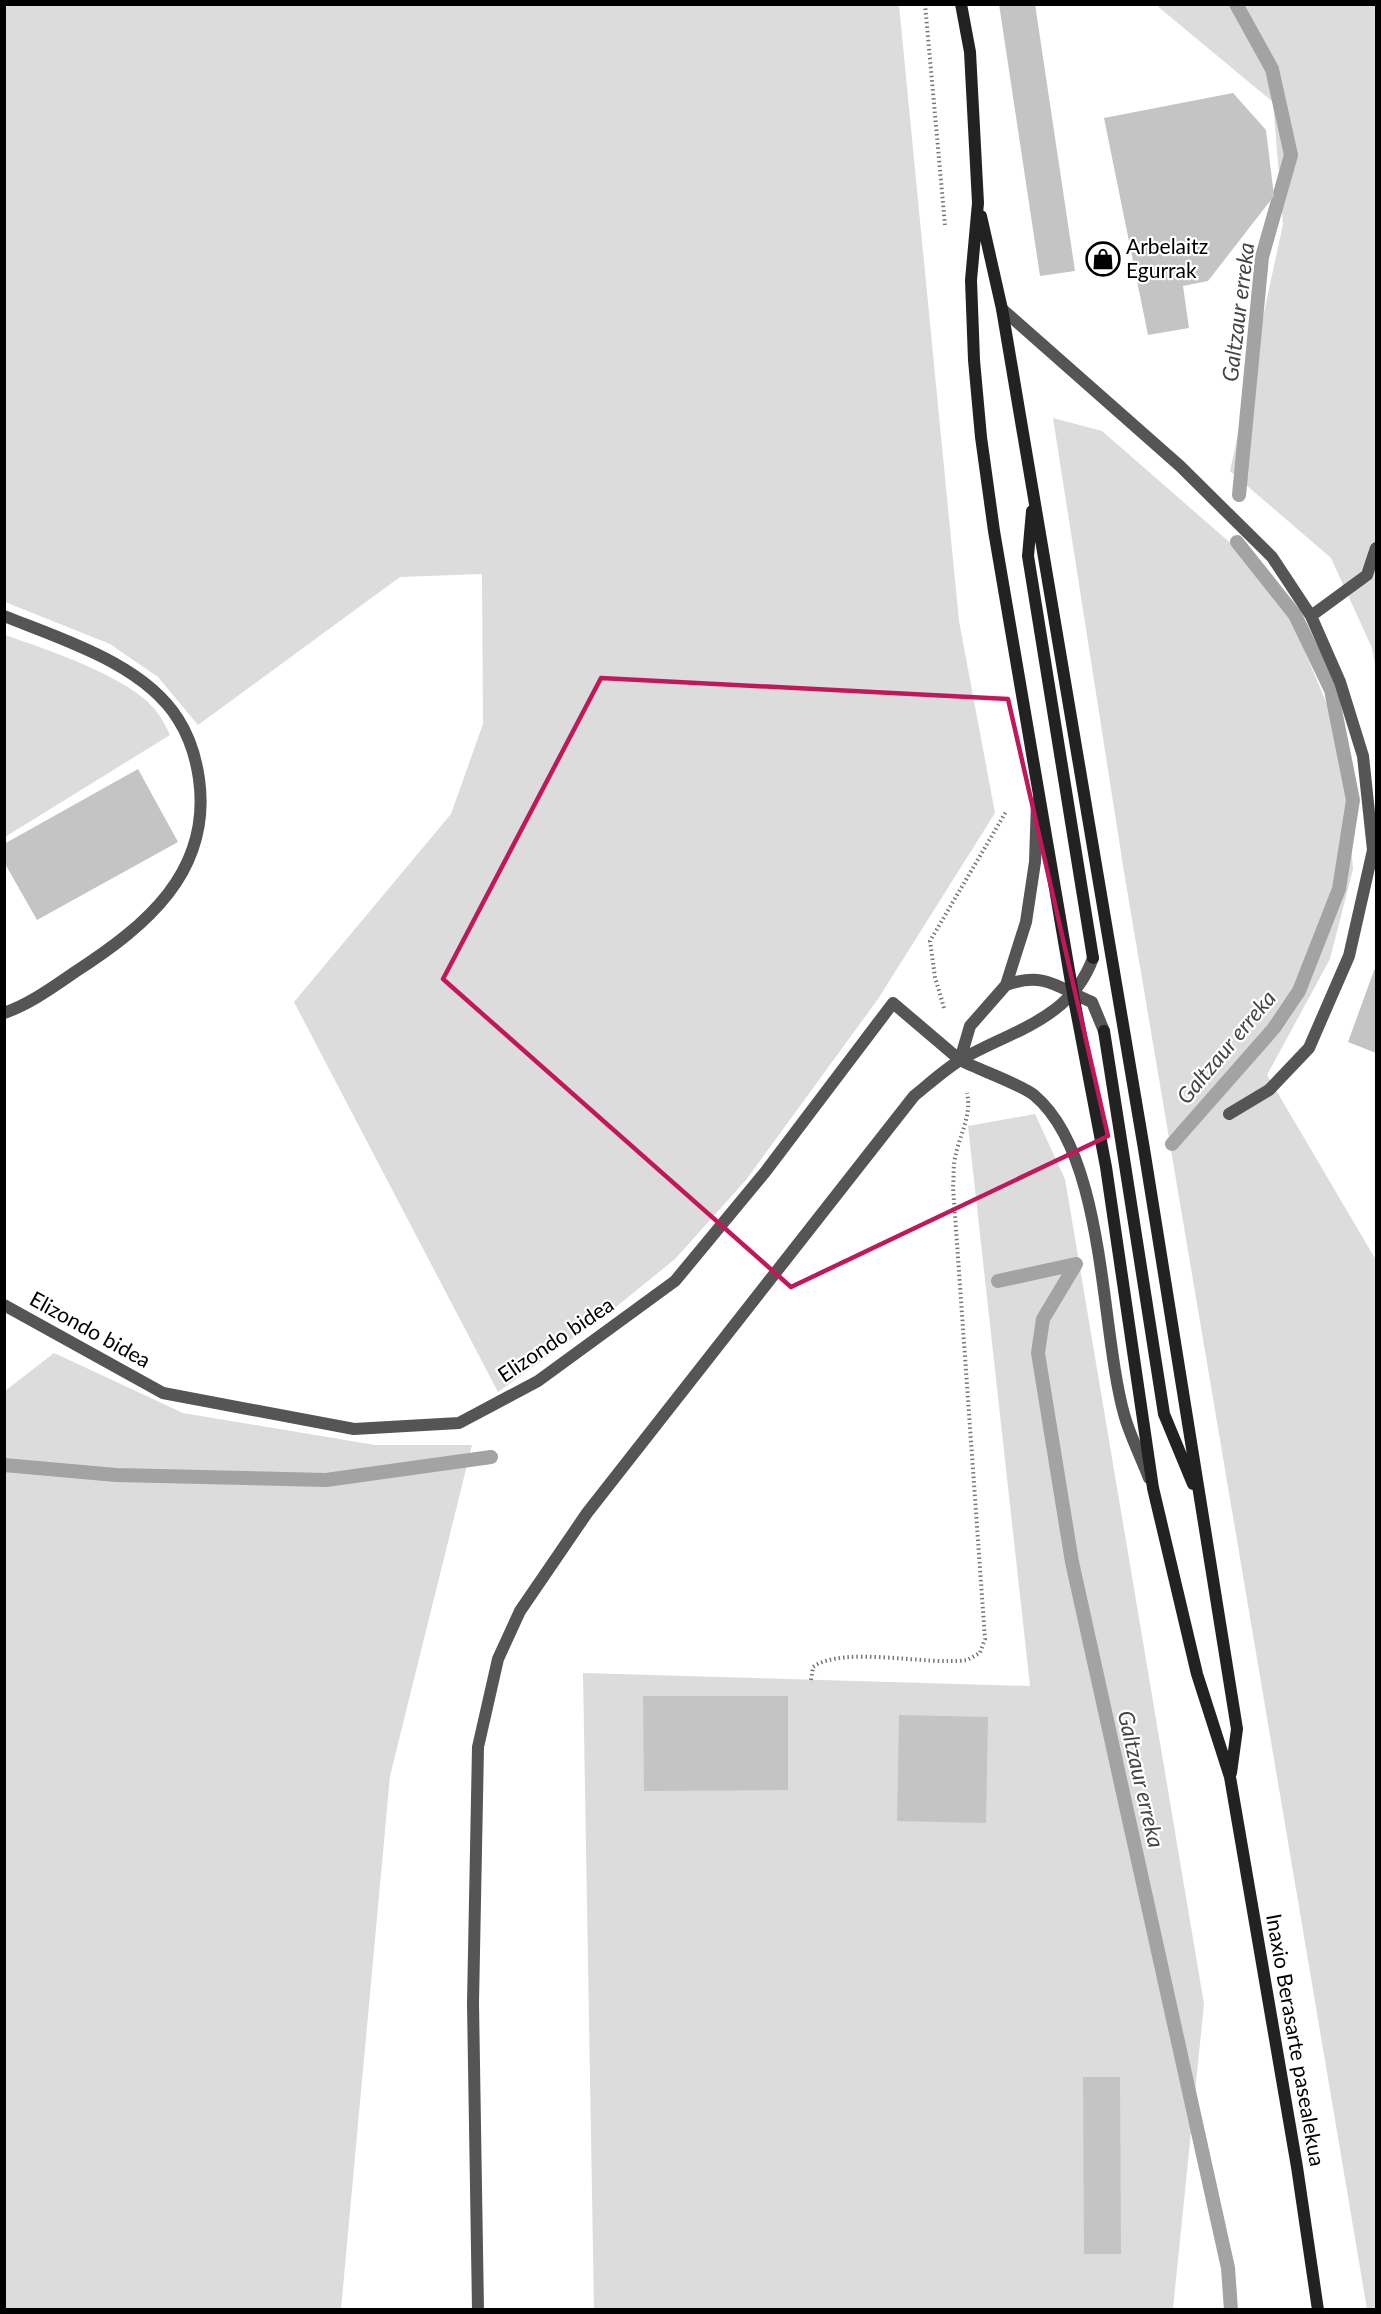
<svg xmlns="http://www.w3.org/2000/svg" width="1381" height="2314" font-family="Lato,sans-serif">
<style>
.green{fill:#dcdcdc}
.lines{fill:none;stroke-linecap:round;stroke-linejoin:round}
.stream{stroke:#a3a3a3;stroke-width:14}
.building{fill:#c4c4c4}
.path{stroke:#777;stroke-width:4;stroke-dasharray:1.5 3;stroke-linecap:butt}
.lane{stroke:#555;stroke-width:12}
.street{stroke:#555;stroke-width:12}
.secondary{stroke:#222;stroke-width:12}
.marked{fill:none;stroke:#c2185b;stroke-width:4.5;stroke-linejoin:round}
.labels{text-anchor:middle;stroke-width:4.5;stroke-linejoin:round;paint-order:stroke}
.poi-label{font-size:21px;fill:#000;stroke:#fff;text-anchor:start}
.street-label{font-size:21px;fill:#000;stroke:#fff}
.water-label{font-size:22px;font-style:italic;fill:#444;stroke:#fff}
</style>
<rect width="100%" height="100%" fill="#fff"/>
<path class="green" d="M4,5H899L959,621L995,813L878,999L746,1180L675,1259L611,1311L498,1392L294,1002L451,814L483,724L482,574L400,577L198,725L158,677L110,644L5,602Z
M1156,5H1376V669L1372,648L1331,558L1230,471L1283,224L1273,102Z
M1053,418L1102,431L1235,547L1289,614L1332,716L1348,807L1353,869L1330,959L1267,1075L1376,1260V2309H1367L1124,872Z
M5,635C45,649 131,677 156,711C162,718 166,727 170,735L5,837Z
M1035,1114L1065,1179L1204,2004L1173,2309H594L583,1673L1030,1686L968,1126Z
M54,1353L183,1413L375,1445H472L390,1776L341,2309H5V1391Z"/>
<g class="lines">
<path class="stream" d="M1236,4L1272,69L1291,155L1262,257L1239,495
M1172,1144L1274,1028L1299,991L1339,889L1353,800L1331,690L1295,615L1237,542
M1076,1264L1043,1319L1038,1353L1072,1562L1228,2268L1231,2310
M998,1281L1076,1264
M4,1465L116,1475L326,1480L491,1457"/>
</g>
<path class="building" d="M999,4H1035L1075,271L1040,276Z
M1233,93L1266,130L1274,196L1208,281L1183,286L1189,328L1148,335L1104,118Z
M138,769L178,842L37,920L4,862V844Z
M1376,965V1053L1348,1042Z
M643,1696H788V1790L644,1791Z
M899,1715L988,1717L986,1823L897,1821Z
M1083,2077H1120L1121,2254H1084Z"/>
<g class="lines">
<path class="path" d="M925,4L945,225
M944,1008L935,977L930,941L1007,810
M811,1680L813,1667C843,1645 928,1666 967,1660L980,1653L985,1639L953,1187C954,1177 953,1167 955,1158C959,1136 972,1116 967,1093"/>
<path class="lane" d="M1002,309L1180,466L1272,557L1311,616L1340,682L1363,756L1373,850L1349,956L1309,1048L1269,1090L1229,1114
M1311,616L1367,575L1376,548
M1006,985C1045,971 1058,988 1092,1002L1104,1031
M960,1060C979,1070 1018,1083 1034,1095C1106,1155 1100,1327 1124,1414C1130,1436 1141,1457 1149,1478
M960,1060L970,1026L1006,985L1026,922L1035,862L1037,802
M478,2310L473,2003L478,1747L498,1659L520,1611L587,1513L914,1096C929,1084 945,1069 962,1059C1013,1030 1071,1019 1093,958"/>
<path class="street" d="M4,616C61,639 144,664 178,719C189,736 196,758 199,779C212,872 146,926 75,972C53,987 30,1004 4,1013
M4,1305L163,1393L354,1429L459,1423L538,1381L675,1281L766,1171L893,1003L960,1060"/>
<path class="secondary" d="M961,4L970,52L978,203L971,280L974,360L981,437L994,531L1073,994L1106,1167L1153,1488L1197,1674L1230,1777L1297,2167L1318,2310
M981,216L1002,309L1144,1149L1237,1729L1231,1773
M1032,511L1028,556L1093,958
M1104,1031L1164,1414L1193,1484"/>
</g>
<path class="marked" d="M601,678L1008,699L1108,1136L791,1287L443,979Z"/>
<defs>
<symbol id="shop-ring" viewBox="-11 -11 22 22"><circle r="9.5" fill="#fff" stroke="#000" stroke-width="1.5"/><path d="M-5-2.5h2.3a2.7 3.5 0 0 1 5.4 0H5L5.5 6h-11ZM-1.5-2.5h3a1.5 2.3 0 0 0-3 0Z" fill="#000"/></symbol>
</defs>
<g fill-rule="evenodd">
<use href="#shop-ring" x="1084" y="240" width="38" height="38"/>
</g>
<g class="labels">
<g class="poi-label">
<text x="1126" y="254">Arbelaitz<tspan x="1126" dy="24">Egurrak</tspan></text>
</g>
<g class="street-label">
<text transform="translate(90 1330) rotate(29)" y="7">Elizondo bidea</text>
<text transform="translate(556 1340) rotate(-34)" y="7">Elizondo bidea</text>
<text transform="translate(1295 2040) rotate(80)" y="7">Inaxio Berasarte pasealekua</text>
</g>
<g class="water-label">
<text transform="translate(1238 312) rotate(-83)" y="8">Galtzaur erreka</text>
<text transform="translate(1226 1047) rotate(-50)" y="8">Galtzaur erreka</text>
<text transform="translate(1141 1779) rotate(77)" y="8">Galtzaur erreka</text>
</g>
</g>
<rect width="1381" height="2314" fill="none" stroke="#000000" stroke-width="12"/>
</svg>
